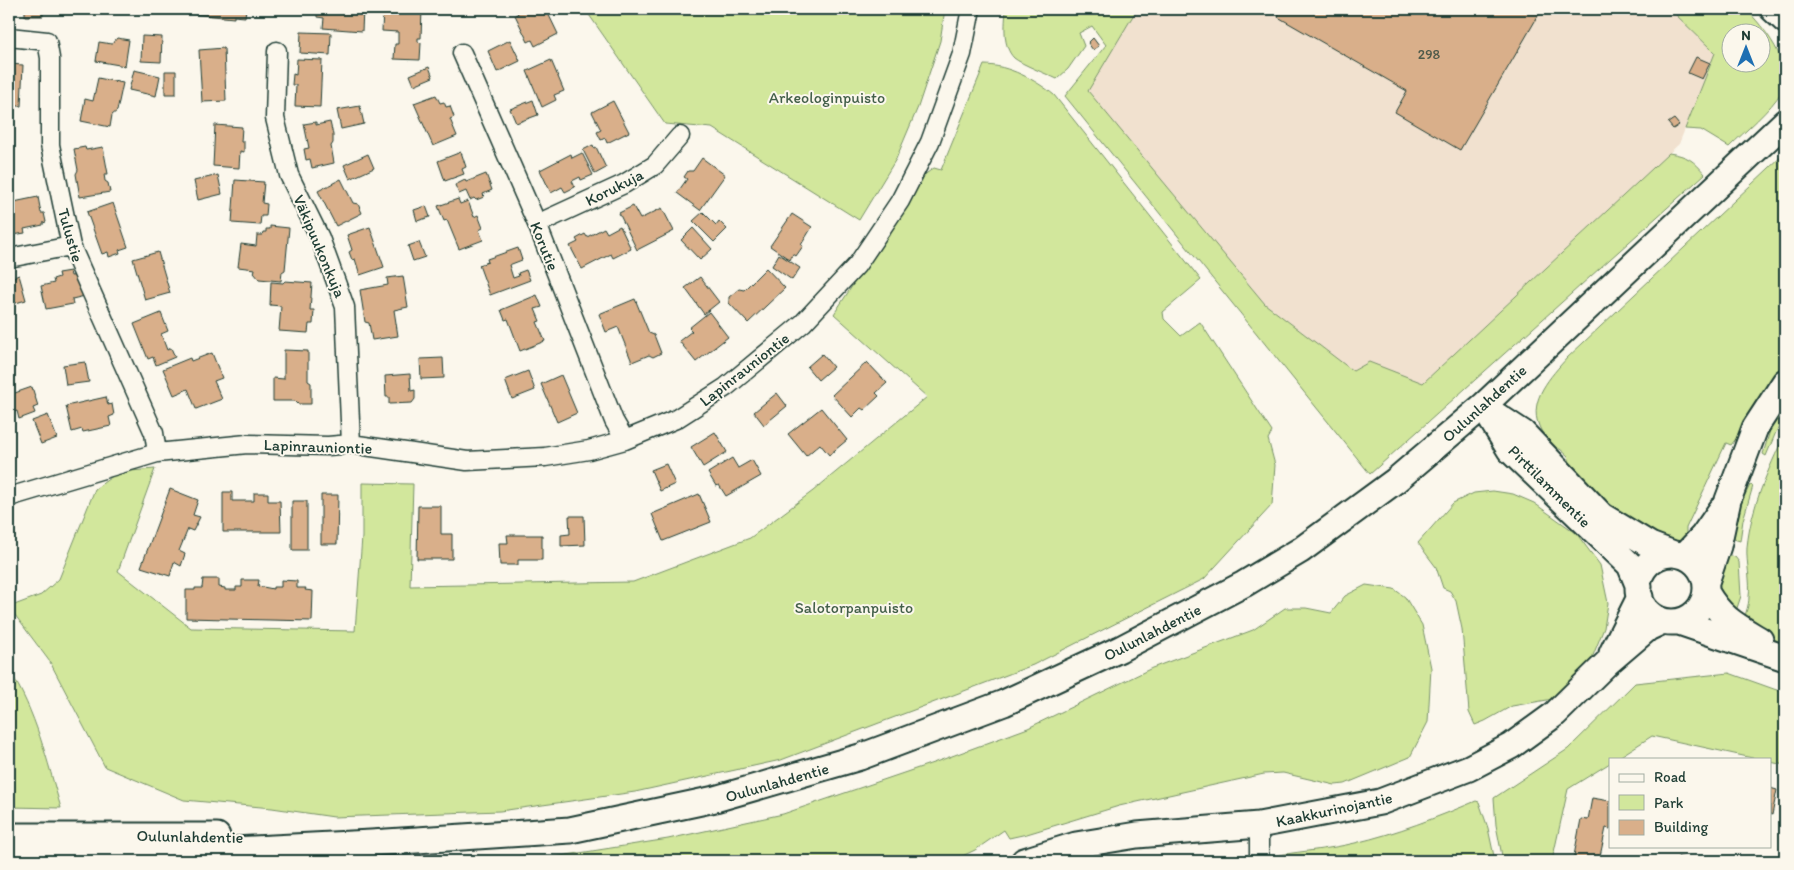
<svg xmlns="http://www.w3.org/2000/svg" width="1794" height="870" font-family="Itim,sans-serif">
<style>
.built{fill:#f1e1cf}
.green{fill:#d2e79c;stroke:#789268;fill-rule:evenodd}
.building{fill:#d9af8a;stroke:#1f3d34}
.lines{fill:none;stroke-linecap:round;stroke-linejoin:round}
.street-casing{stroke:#1f3d34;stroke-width:21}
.secondary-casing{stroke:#1f3d34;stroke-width:29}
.street{stroke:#fbf7ec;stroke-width:18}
.secondary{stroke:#fbf7ec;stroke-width:25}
.labels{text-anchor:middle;stroke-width:4;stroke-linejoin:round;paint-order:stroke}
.number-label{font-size:14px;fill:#4e5a4a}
.park-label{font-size:16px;fill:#435f49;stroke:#fbf7ec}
.street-label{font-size:16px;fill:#1f3d34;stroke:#fbf7ec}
</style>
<rect width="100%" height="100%" fill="#fbf7ec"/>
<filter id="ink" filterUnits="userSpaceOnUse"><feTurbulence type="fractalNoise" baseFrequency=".02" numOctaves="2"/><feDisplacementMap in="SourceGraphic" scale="10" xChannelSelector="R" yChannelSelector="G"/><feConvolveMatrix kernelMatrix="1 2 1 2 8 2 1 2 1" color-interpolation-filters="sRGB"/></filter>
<g filter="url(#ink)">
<path class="built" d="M1137,9H1670L1715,53L1679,144L1423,383L1369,362L1353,371L1265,304L1088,91Z"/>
<path class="green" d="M585,9H945L940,41L918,107L896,159L859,220L712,128L665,124Z
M1006,9H1137L1088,91L1265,304L1353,371L1369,362L1423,383L1669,153C1688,156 1693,160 1705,174L1370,474L1065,96L1106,45L1092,26L1079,33L1084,46L1068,69L1057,79C1047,74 1021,64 1014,58C1002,46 1005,24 1006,9Z
M1670,9H1746C1763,27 1794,63 1782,91C1771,110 1745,131 1729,147L1701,130L1685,129L1715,53ZM1732,32H1762V62H1732Z
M984,65C1008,65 1036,80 1054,95L1201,280L1163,312L1164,319L1181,336L1200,322L1272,432L1268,439L1275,465L1272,505L1204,579L1033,665L781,760L635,792L500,811L334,817L272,808L184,800L105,767L50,662L9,607L41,595L59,579L95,489L118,472L155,469L118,571L191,628L355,631L362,537V483L413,484L410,586L633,582L750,538L813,491L927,397L834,314L906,203L920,178L934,168L941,170Z
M1785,153V364L1747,425L1731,445L1726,443L1686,528V533L1694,539L1679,545L1620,519L1572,469L1568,456L1560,449H1554C1549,442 1542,434 1539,426C1528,400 1551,376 1567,358Z
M1785,396V417L1776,432L1766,456L1763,454L1774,417Z
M1785,434V645L1743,623C1745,614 1749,606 1749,597C1751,580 1746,563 1747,547C1751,507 1768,470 1785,434Z
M1750,485L1753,486L1743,520L1740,541L1727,537L1734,517Z
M1493,491L1513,494L1534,503L1576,533L1600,565L1608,603L1604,628L1590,663L1553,699L1512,706L1485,721L1475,725L1469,712L1462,629L1456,601L1450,591L1443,588L1436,567L1418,543L1453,503L1474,493Z
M1722,553L1735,557L1739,562L1741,596L1734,617L1717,587Z
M1366,585L1394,589L1405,597L1422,625L1431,668L1428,722L1410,757L1345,784L1335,785L1283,773L1264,774L1119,806L1027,834L1009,838L1004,830L975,850L952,861H515L535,860L668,839L783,814L933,763L1028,728L1152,668L1253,630L1285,608H1306L1331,613L1345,596Z
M9,670C36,711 47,761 61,808L9,807Z
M1729,673L1785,693V765L1770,762V759H1757L1652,736L1616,759H1610V763L1568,789L1552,861H1503L1496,825L1494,798L1568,749L1635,683Z
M1476,801L1479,802L1488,828L1495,861H1276L1279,855C1304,851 1330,849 1355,843C1397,833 1436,818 1476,801Z"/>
<path class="building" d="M25,9H43V16H25Z
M193,9H246L245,17L234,16V18L192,14Z
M317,9H363L362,31L323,28L324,18L317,17Z
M383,9H422L421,38H418V42L421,43L420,60L394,59L395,44H398V32L382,31Z
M518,9H546L558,34L535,46L532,40L528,42L515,15L518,14L516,10Z
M1269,9H1542L1460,150L1395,112L1407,91L1278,17L1279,14Z
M301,32L331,33L330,55L300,53Z
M142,36L162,37L161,62L141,61Z
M117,38L129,40L125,66L96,61L99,42L112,44Z
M1093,38L1099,46L1093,50L1088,43Z
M510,40L520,61L497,72L488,51Z
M224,48L226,101L202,102L199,50Z
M1696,57L1710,63L1702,79L1688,73Z
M297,59L322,60L320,107L295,106L296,85H292L293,74L296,75Z
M551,60L564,91L554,95L556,100L542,107L527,71Z
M9,64L23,65L21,106H9Z
M429,67L433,77L414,85L410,75Z
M134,70L160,76L156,96L129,90Z
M165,71H176V94H165Z
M98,78L123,83L117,111L112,115L110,127L81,121L85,99L93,101Z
M436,95L440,103L444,102L446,107L450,106L454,117L450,119L457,136L433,146L414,103Z
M533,100L538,115L516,123L510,109Z
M613,101L629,132L607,143L605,138L601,140L597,132L601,130L592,112Z
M360,106L364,124L341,129L337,110Z
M1674,119L1679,125L1673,129L1668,123Z
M316,122V125L330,122L333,135V143L331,146L334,163L312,168L310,159L306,160L304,149L309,148L304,124Z
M215,125L242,127L241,142H244V152L240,151L239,168L213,166Z
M593,145L594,148L596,147L606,168L595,174L583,150Z
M85,147L86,150L103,147L108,174H104L105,181L108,183L110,192L80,197L76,174L78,170L74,149Z
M461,152L466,167L462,169L464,174L445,181L438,161Z
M582,153L593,175L581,180L580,177L572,181L575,187L565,192L562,187L551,193L540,170L571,154L572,158Z
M368,154L374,168L350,179L344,165Z
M702,158L725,175L700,210L677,193L687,179L684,177L688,171H693Z
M486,174L492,190L483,194L484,197L476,200L474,198L470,200L466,191L459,194L455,185L465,180L466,182Z
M218,175L222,194L198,200L194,181Z
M341,179L353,203L358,204L362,213L336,226L318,191Z
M235,180L264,182L262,203L267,204L266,216H261L260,225L232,223Z
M38,197L41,213H44L46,222L43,223V225L24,229L25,233L13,235L12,231L9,232V203Z
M458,199L460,204L468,201L474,217L478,215L483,228L479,230L483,240L459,249L447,220L444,221L438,206Z
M113,203L128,247L119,250L120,253L109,257L108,252L102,254L87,212Z
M426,206L430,217L417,221L414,210Z
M633,206L640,219L662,208L674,231L637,250L619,213Z
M703,212L716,225L719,221L727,229L714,242L693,221Z
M792,214L812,227L801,245L803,246L796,256L793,254L790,260L770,246Z
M270,226L289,228L285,270L282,272L281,281L259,279L254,273L255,269L238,267L241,244L256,246L257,235H262L263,232H266V229H270Z
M620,226L631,249L613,258L611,254L582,269L570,246L578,242L576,239L585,234L587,237L604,228L607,233Z
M370,227L384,267L360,275L355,259L352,260L349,252L352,250L347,235Z
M693,228L712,249L700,260L681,240Z
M419,242L425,257L413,261L408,246Z
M518,248L522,260L509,265L513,278L519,276L518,273L526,270L530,280L490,295L479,265L488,262L487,259Z
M158,252L170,293L145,300L133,259Z
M779,254L800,268L792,280L772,266Z
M766,268L785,288L748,323L729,303V297L739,289L744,290Z
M70,271L71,276L80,275L85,296L72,299L73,304L46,309L41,286L54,283L53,279L59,277L58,273Z
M10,274L11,278L19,275L26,300L9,305Z
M403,276L408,307L394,310L398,336L372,340L369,323L365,322L360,290L388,285L387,278Z
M700,277L719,302L704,314L685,288Z
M285,281L312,283L310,310H314L313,324H309L308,333L279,331L281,306L270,305L271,282L283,283Z
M537,295L542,307L535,309L540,321L537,322L545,341L520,351L508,319L505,320L501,310Z
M635,299L649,333L654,335L661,353L653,357L649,355L632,362L618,327L606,332L599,314Z
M709,312L728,337L696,362L679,341L692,331L689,328Z
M161,313L168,331L161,334L167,350L171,348L175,357L156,365L153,357L148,359L134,324Z
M284,350L308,351V381L311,383V404H298L295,401H273V378L284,379Z
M212,353L222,378L214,381L222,399L196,409L188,389L174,395L163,369L190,358L191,361Z
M822,354L833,367L818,380L807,367Z
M443,358L444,378L421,379L420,359Z
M85,362L89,382L66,385L63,365Z
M867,362L887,383L876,393L879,396L864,410L861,408L852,417L832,395Z
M528,371L535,390L512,399L505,380Z
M410,374L411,391L415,390V399L412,403L389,404V397H386L385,376Z
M561,375L577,413L557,422L541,384Z
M32,387L38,406L33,408L35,413L19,419L17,411L11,413L13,418L9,419V395Z
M777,393L787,406L764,425L754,412Z
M106,397L108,405L112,404L114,415L109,417L111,426L83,432L82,429L72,432L66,406Z
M821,408L847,440L829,455L820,444L806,456L788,434Z
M48,415L57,438L41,444L32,421Z
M715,432L727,452L703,467L691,447Z
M732,458L738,468L752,460L761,476L726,496L719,485L716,486L708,473Z
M666,464L675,484L660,491L651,470Z
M170,489L198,500L193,515L200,517L193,531L188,529L179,551L185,554L181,566L174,562L170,576L141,567Z
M223,492H232V501H254V493H268V501H280L281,532H223Z
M699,494L711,522L663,541L652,514Z
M321,495H338L337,544H321Z
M292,501H307V550H292Z
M418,506H441V534H452V559H417Z
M569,516H584L585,545L561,546V535L570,534Z
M507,535H542V560H518V565H500L499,543H508Z
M203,579H219V587L225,588V590H236V587H242V580H259L258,586L273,589V587H281V580L297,581V588H306L305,590L313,591L312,621L186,618V590H195V588H202Z
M1770,788L1777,790L1772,815L1770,814Z
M1592,798L1610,801V829L1606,828L1599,861H1573L1581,819L1588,820Z
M1785,806V833L1780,832Z
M1678,857L1694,861H1677Z"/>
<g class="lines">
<defs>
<path id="street" d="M9,37L47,41L50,58V145L71,246L154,433L157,453
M277,51L275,118L289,175L320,238L345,307L351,444
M462,53L537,224L614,421L625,440
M537,224L624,184L655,165L680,136
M9,258L71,246
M9,497L157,453L247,444L328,446L351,444L467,461L545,457L589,450L625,440L676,419L726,387L803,323L857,265L900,201L930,142L962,54L971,9
M1259,825V861"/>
<path id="secondary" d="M1773,9L1785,20
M1483,406L1510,450L1630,565L1639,587
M1491,412L1523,433L1602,516L1650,545L1671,553
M1638 588a34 34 0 1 1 68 0a34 34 0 1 1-68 0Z
M1684,556L1703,536L1721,510
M1706,582L1718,546L1728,500L1755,428L1785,382
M1706,592C1721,618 1735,625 1760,640
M1679,622L1785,658
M1612,653L1640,597
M9,836H217
M9,858L137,855L371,843L570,830L715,799L860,757L1004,703L1120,649L1244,584L1301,550L1395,481L1483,406L1785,122
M1024,861L1076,845L1137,835L1259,825L1380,802L1469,768L1511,746L1555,714L1607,663L1648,628L1663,621"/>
</defs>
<use href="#street" class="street-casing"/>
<use href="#secondary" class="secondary-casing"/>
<use href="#street" class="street"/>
<use href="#secondary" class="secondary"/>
</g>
</g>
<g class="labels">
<g class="number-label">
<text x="1429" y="59">298</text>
</g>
<g class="park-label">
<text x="827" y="103">Arkeologinpuisto</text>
<text x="854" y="613">Salotorpanpuisto</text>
</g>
<g class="street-label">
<text transform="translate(614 187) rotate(-27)" y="6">Korukuja</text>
<text transform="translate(71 235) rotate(74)" y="6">Tulustie</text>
<text transform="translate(320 246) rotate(67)" y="6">Väkipuukonkuja</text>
<text transform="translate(545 246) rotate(68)" y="6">Korutie</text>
<text transform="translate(744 369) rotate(-38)" y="6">Lapinrauniontie</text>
<text transform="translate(1484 403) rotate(-42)" y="6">Oulunlahdentie</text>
<text transform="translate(318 446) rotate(2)" y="6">Lapinrauniontie</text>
<text transform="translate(1550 486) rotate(45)" y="6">Pirttilammentie</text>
<text transform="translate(1152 632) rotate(-27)" y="6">Oulunlahdentie</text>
<text transform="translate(777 782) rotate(-16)" y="6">Oulunlahdentie</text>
<text transform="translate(1334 809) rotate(-12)" y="6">Kaakkurinojantie</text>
<text transform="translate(190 836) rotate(1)" y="6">Oulunlahdentie</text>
</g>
</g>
<rect width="1794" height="870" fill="none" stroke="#fbf7ec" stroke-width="30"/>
<rect x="15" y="15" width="1764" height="840" fill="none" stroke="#1f3d34" stroke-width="2" filter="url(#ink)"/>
<rect x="1609" y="758" width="162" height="90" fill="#fbf7ec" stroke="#a3ada2"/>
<rect x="1619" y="774" width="25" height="8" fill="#fbf7ec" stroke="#a3ada2"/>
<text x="1654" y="782" font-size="15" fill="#1f3d34">Road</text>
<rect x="1619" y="795" width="25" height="15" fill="#d2e79c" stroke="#a3ada2"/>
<text x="1654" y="808" font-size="15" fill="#1f3d34">Park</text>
<rect x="1619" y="820" width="25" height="15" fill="#d9af8a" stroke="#a3ada2"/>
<text x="1654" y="832" font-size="15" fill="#1f3d34">Building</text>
<g transform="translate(1746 48)"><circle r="24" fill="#fbf7ec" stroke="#a3ada2"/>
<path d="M0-4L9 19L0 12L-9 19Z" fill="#1f6fb2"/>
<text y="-8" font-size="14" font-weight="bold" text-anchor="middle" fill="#1f3d34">N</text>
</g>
</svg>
